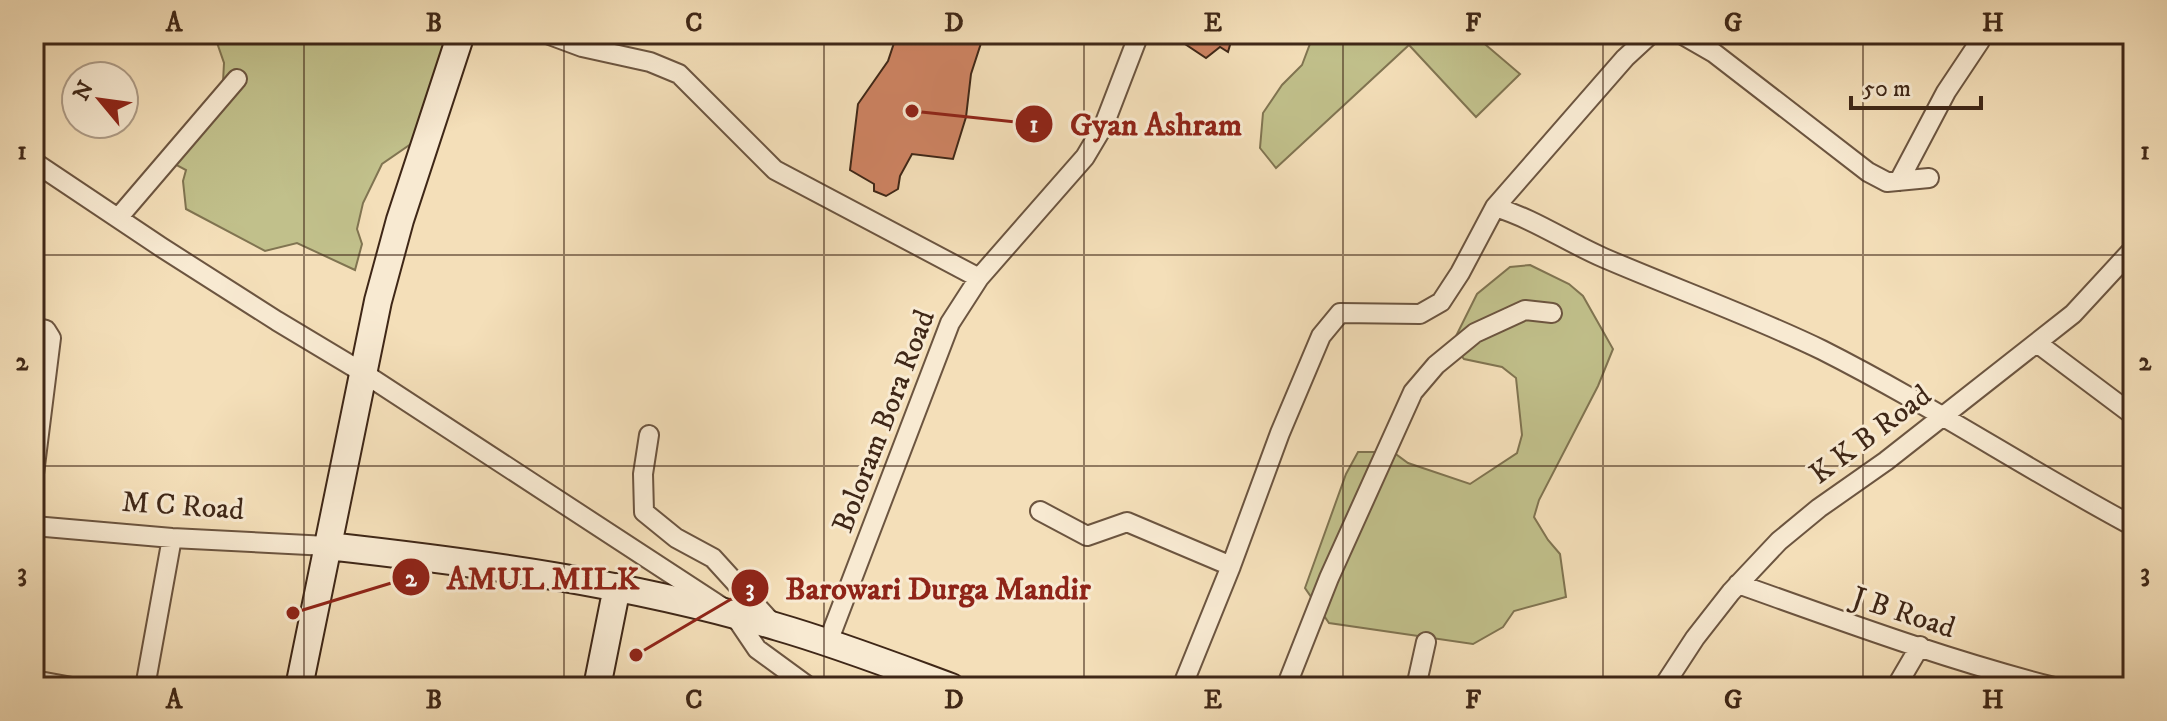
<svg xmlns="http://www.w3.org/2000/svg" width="2167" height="721" font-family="'IM FELL DW Pica',serif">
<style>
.green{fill:#c1c08b;stroke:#807451;stroke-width:2}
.building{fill:#cd8362;stroke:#3f2717;stroke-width:2}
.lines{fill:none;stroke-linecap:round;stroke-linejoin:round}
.street-casing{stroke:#6c5540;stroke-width:22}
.secondary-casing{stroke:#3f2717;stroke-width:30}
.street{stroke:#f8ead2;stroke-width:18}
.secondary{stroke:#f8ead2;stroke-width:26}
.grid{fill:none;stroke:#3f2717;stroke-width:2;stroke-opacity:0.55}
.labels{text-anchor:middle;stroke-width:6;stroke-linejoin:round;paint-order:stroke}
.street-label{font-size:30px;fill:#3f2717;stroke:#f8ead2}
.leader{fill:none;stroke:#8f2418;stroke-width:3}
.callout-dot{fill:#8f2418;stroke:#f8ead2;stroke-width:3}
.mark-label{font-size:24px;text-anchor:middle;font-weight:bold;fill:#fff}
.callout-label{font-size:32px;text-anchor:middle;font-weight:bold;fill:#8f2418;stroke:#f8ead2;stroke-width:6;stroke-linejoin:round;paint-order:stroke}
.neatline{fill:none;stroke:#3f2717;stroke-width:3}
.grid-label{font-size:26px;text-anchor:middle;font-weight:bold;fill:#3f2717}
</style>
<rect width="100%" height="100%" fill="#f4dfb9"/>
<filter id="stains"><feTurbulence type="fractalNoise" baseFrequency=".0025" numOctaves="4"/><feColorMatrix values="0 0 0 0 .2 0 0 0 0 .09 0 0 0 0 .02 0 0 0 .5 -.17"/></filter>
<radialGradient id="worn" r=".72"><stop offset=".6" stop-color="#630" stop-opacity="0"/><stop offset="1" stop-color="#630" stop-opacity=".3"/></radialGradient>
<path class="green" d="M214,34H458L418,139L382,164L363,203L357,229L362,244L355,270L297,243L265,251L186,209L183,181L186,170L165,159L223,82L224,63Z
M1301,34H1473L1520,74L1476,117L1409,45L1276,168L1260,148L1263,113L1282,85L1302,65L1311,41Z
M1530,265L1569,284L1583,296L1613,349L1598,386L1539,500L1534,517L1548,540L1560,554L1566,597L1514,611L1503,627L1473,644L1329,623L1305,588L1346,474L1358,452H1393L1408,463L1470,484L1517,453L1522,435L1516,378L1502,367L1464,359L1452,344L1477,294L1510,267Z"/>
<path class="building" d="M897,34H984L971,74L966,117L953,159L912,154L900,176L898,189L886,196L874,191V184L850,170L858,104L888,61Z
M1170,34H1238L1232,38L1228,52L1220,47L1206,58Z"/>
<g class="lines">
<defs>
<path id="street" d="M547,34L582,47L650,62L679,74L775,170L979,278
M1681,34L1714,53L1868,172L1887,182L1929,178
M34,162L161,247L277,321L362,372L734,615L757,649L809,687
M1899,181L1946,92L1980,41
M1495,207C1534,219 1567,242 1604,258C1676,289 1752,316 1822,350C1929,404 2028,470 2133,526
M118,218L237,79
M34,327L46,330L51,338L34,474
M2037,343L2133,415
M649,435L643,474L644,512L676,538L713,558L773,624
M1040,511L1087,536L1127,522L1231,566
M34,526L172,538L328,546
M1738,584C1842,621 1947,660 2054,687
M828,642L950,323L979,278L1085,157L1104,125L1139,34
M34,680L72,687
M145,687L172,538
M1182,687L1231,566L1280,433L1321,336L1340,313L1420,314L1441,302L1460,273L1495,207L1625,58L1651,34
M1286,687L1329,578L1413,392L1436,365L1475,333L1525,310L1552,313
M1416,687L1426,642
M1663,687L1695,638L1731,592L1779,541L1819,508L1886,461L2073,314L2133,249
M1896,687L1920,646"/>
<path id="secondary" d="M328,546C480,563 631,583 778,627C837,644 894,666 951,687
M299,687L378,301L400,220L461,34
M597,687L617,587"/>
</defs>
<use href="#street" class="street-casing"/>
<use href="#secondary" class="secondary-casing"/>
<use href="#street" class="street"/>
<use href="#secondary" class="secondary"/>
</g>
<path class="grid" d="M304,34V687M564,34V687M824,34V687M1084,34V687M1343,34V687M1603,34V687M1863,34V687M34,255H2133M34,466H2133"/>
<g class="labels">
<g class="street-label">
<text transform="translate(883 421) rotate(-69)" y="10">Boloram Bora Road</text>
<text transform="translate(1870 434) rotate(-37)" y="10">K K B Road</text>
<text transform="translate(183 505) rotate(4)" y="10">M C Road</text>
<text transform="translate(1904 612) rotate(18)" y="10">J B Road</text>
</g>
</g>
<path class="leader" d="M912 111L1034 124M293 613L411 577M636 655L750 588"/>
<g class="callout-dot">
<circle cx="912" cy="111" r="8"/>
<circle cx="293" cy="613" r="8"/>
<circle cx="636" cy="655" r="8"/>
<circle cx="1034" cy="124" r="20"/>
<circle cx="411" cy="577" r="20"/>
<circle cx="750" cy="588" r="20"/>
</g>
<g class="mark-label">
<text x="1034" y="132">1</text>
<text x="411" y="586">2</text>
<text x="750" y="596">3</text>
</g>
<g class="callout-label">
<text x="1156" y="135">Gyan Ashram</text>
<text x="543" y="589">AMUL MILK</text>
<text x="938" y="599">Barowari Durga Mandir</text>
</g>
<rect width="2167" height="721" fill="none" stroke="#f4dfb9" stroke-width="88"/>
<g transform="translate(100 100) rotate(299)"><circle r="38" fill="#f8ead2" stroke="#ae9c87" stroke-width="2"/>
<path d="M0-6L14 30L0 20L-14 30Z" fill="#8f2418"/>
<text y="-12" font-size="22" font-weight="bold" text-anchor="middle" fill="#3f2717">N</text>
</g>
<path d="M1851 96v12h130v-12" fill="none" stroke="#3f2717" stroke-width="4"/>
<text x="1863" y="96" font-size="24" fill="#3f2717" stroke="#f8ead2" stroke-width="6" paint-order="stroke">50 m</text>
<rect x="44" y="44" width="2079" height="633" class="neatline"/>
<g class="grid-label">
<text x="174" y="31">A</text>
<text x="434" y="31">B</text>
<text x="694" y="31">C</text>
<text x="954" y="31">D</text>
<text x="1213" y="31">E</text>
<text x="1473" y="31">F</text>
<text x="1733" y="31">G</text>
<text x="1993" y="31">H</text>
<text x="22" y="159">1</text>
<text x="2145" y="159">1</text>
<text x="22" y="370">2</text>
<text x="2145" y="370">2</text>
<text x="22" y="581">3</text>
<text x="2145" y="581">3</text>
<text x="174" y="708">A</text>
<text x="434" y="708">B</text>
<text x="694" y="708">C</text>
<text x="954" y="708">D</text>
<text x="1213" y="708">E</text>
<text x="1473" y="708">F</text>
<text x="1733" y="708">G</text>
<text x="1993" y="708">H</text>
</g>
<rect width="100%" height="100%" filter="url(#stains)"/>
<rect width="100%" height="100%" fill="url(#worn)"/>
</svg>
